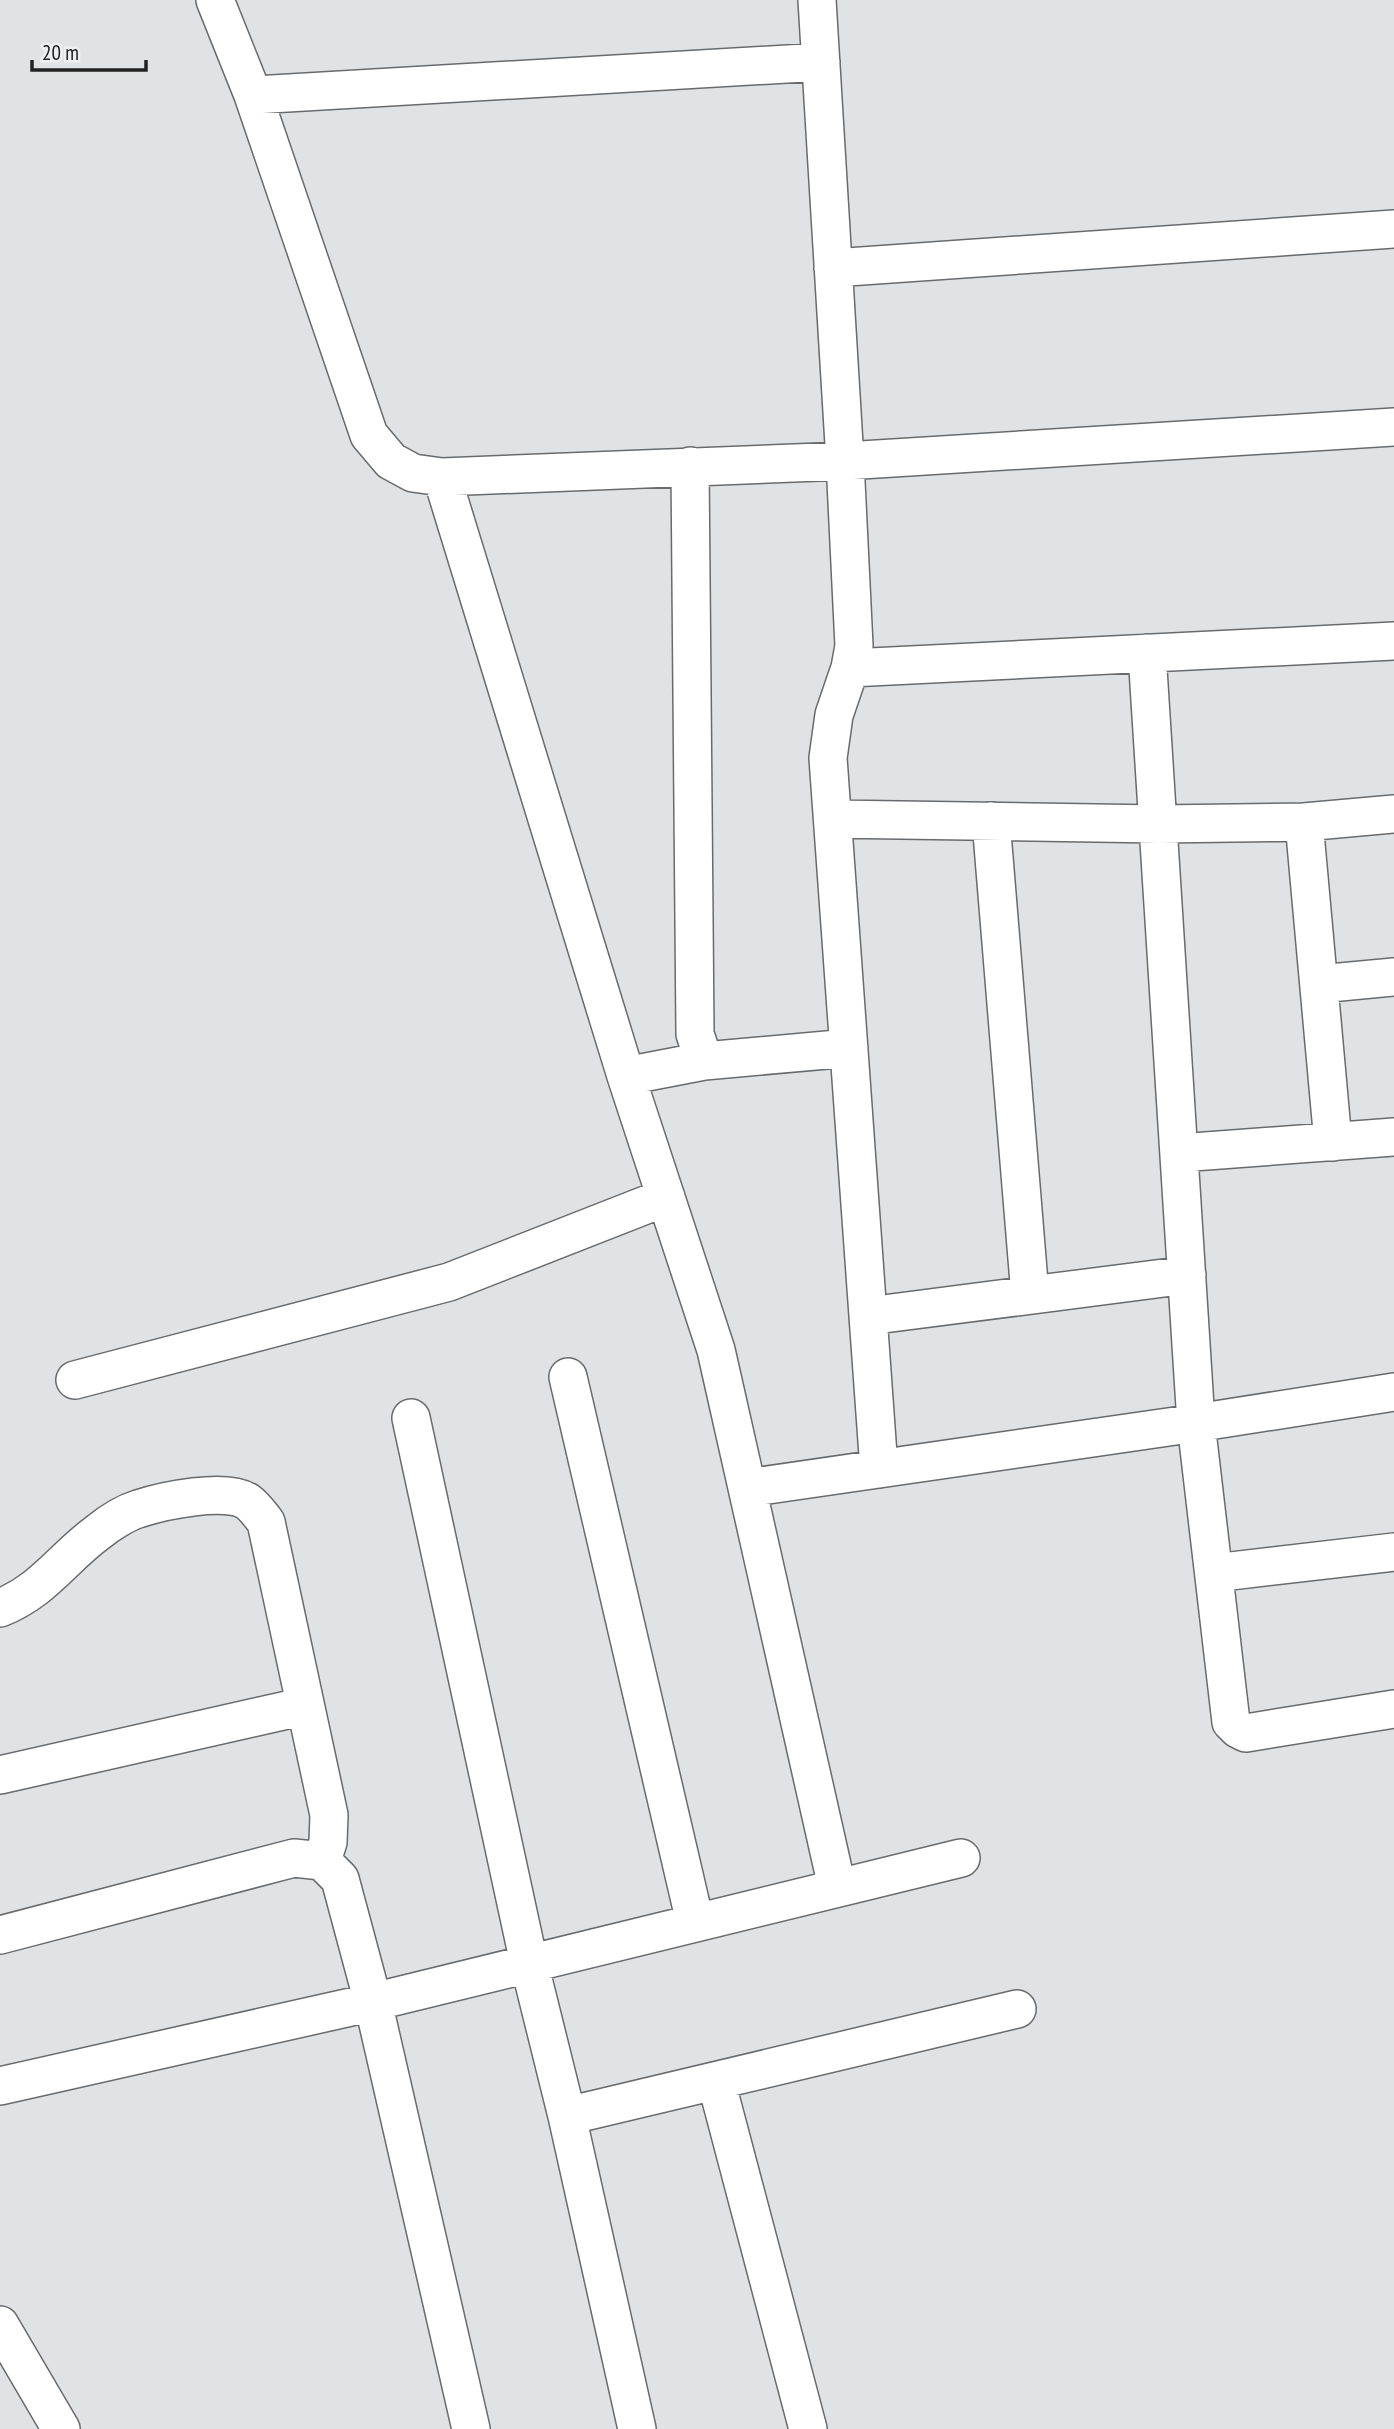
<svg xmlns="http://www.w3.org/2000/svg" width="1394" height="2429" font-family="'PT Sans Narrow',sans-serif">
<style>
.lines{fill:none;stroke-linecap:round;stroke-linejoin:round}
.street-casing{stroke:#686b6d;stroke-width:40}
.street{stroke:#fff;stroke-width:37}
</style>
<rect width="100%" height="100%" fill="#e0e3e5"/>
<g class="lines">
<defs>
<path id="street" d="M215,0L253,95L369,435L391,461L413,473L442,477L845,461L1394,427
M817,0L845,461L854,646L850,668L834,715L828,758L879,1469
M253,95L821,62
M833,268L1394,229
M690,466L695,1034L704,1061L849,1048
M442,477L626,1076L716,1350L837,1887
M1147,653L1196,1423L1231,1722L1238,1729L1246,1733L1394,1709
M850,668L1394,641
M833,819L1159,824L1304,822L1394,814
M991,821L1030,1295
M1304,822L1333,1142
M1319,984L1394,977
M626,1076L704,1061
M1179,1153L1394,1137
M868,1316L1187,1275
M568,1377L695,1922
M75,1380L449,1282L666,1197
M411,1418L529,1963L567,2116L637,2429
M747,1488L1196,1423L1394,1392
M1214,1573L1394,1552
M0,1608C43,1591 62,1559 97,1533C108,1524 125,1513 138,1509C162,1501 227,1487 248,1502C255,1507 261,1516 266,1522L329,1815L328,1842L322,1861
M0,1775L305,1706
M0,1935L294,1858L322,1861L340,1879L373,2002L471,2429
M716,2081L808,2429
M0,2086L373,2002L961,1858
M567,2116L1017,2009
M0,2325L61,2429"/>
</defs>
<use href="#street" class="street-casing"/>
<use href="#street" class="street"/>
</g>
<path d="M32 60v10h114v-10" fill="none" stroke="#212223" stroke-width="3.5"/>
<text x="42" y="60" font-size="21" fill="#212223" stroke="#edf0f2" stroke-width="5" paint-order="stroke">20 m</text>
</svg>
